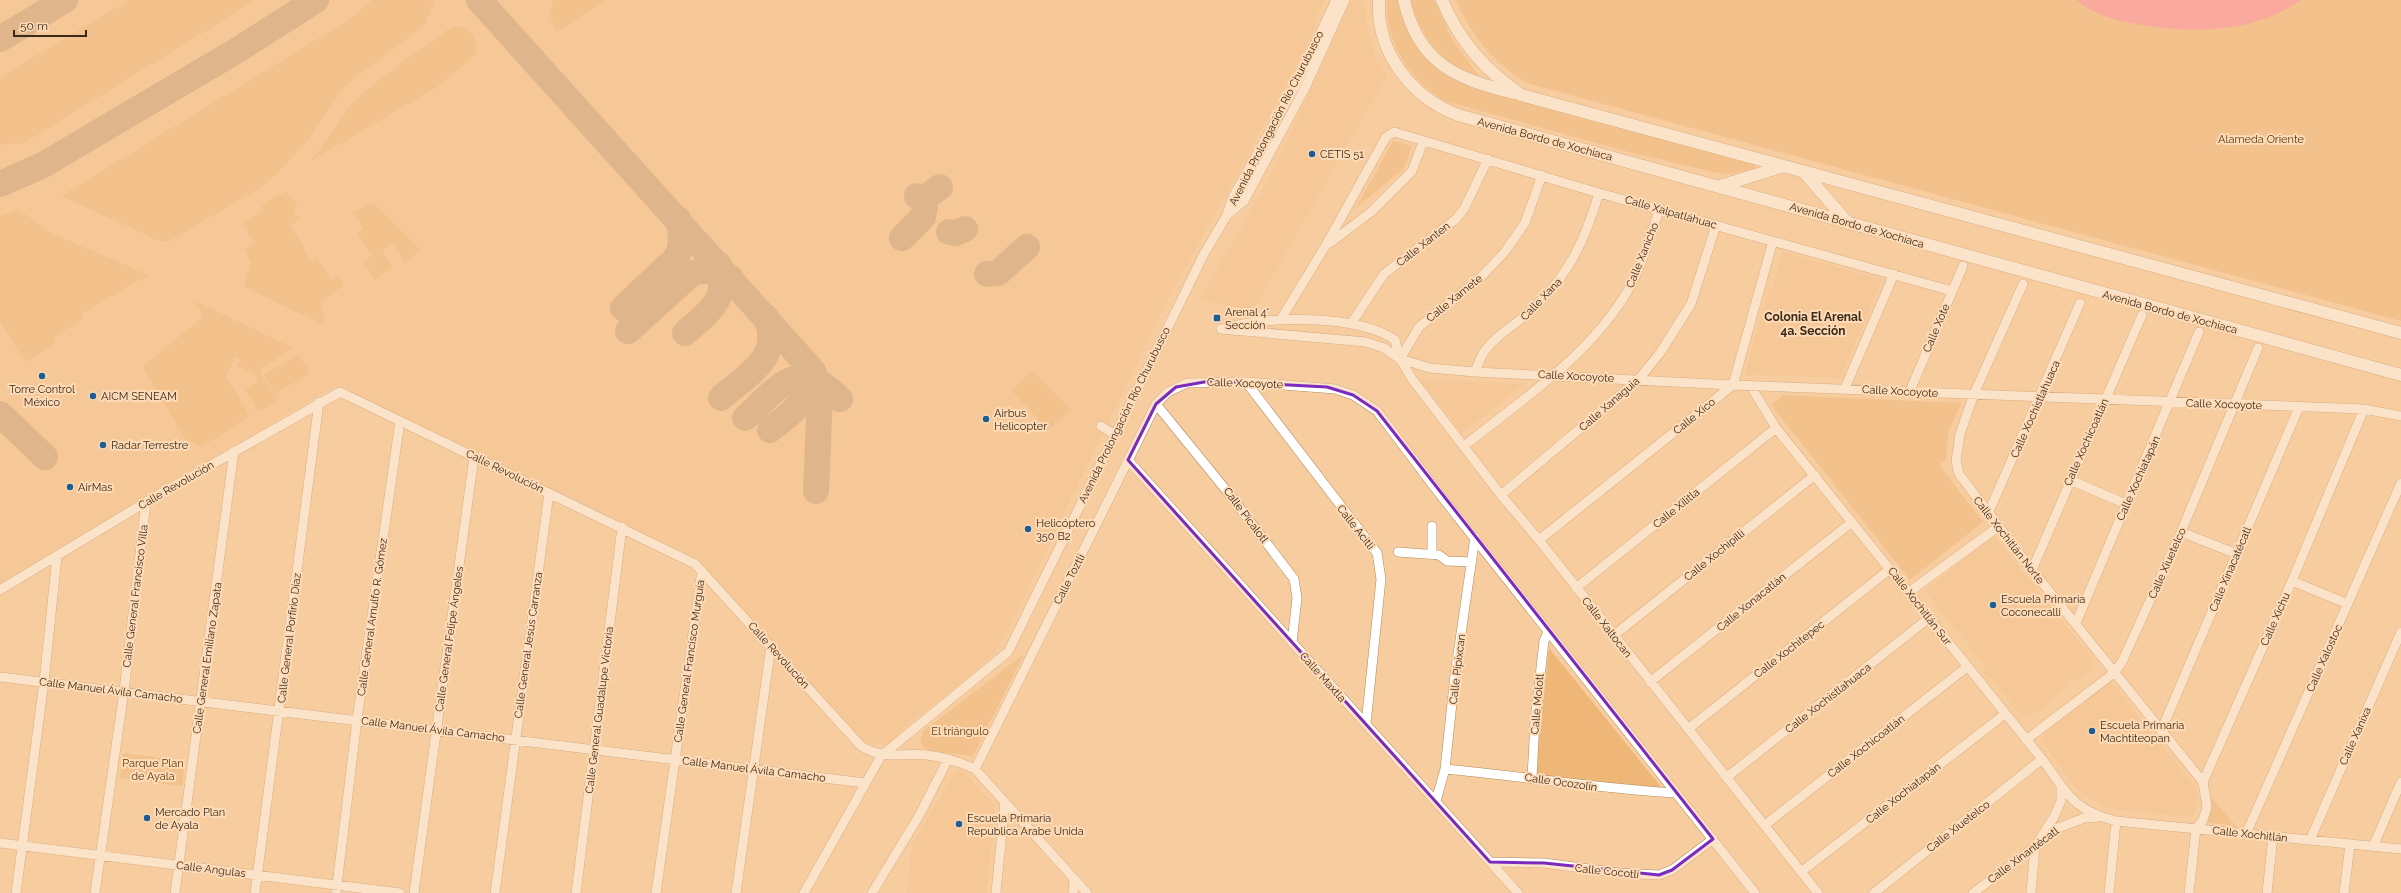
<svg xmlns="http://www.w3.org/2000/svg" width="2401" height="893" font-family="Raleway,sans-serif">
<style>
.built{fill:#f3c28e}
.green{fill:#eeb677}
.water{fill:#fd829c}
.lines{fill:none;stroke-linecap:round;stroke-linejoin:round}
.taxiway{stroke:#c09c76;stroke-width:26}
.minor-casing{stroke:#b1895d;stroke-width:10}
.major-casing{stroke:#b1895d;stroke-width:13}
.minor{stroke:#fff;stroke-width:9}
.major{stroke:#fff;stroke-width:12}
.marked{fill:none;stroke:#7b2cbf;stroke-width:3;stroke-linejoin:round}
.poi-dot{fill:#1d5d93;stroke:#fedbb7;stroke-width:1.5}
.labels{text-anchor:middle;stroke-width:4;stroke-linejoin:round;paint-order:stroke}
.street-label{font-size:11px;fill:#3b2a18;stroke:#fedbb7}
.park-label{font-size:11px;fill:#5c3b11;stroke:#fedbb7}
.poi-label{font-size:11px;fill:#3b2a18;stroke:#fedbb7;text-anchor:start}
.neighbourhood-label{font-size:12px;font-weight:bold;fill:#3b2a18;stroke:#fedbb7}
</style>
<rect width="100%" height="100%" fill="#f7cc9e"/>
<path class="built" d="M0,0H1325L1317,15L1314,29L1304,53L1169,297L1007,631L993,655L980,667L909,724L887,745L863,742L697,559L335,386L0,584Z
M1352,0H1363L1371,45L1375,57L1387,76L1253,310L1200,299L1271,176Z
M1783,252L1882,280L1840,378L1745,374L1769,289L1773,290Z
M1420,380L1523,384L1462,433Z
M1994,536L2093,659L2088,671L2076,681L2073,677L2067,682L2069,685L2031,716L2021,715L1991,677L1988,678L1982,670L1986,667L1925,590Z
M2109,679L2197,790L2194,817L2121,810L2102,806L2077,789L2040,738L2086,701L2085,698Z
M956,771L963,772L995,806L986,893H907L913,842Z"/>
<path class="green" d="M129,0H256L24,143L0,145V77Z
M372,0H434L425,25L346,85L308,140L276,175L258,189L168,242L157,240L61,196L348,20Z
M553,0H607L557,32L549,15Z
M1387,0H1399C1402,42 1436,72 1472,88L1753,163L1756,168L1729,174L1717,173L1625,151L1445,101C1410,82 1385,41 1387,0Z
M1410,0H1434L1452,39L1478,75C1474,75 1470,73 1466,72C1438,60 1418,29 1410,0Z
M1456,0H2401V321L1526,83C1494,62 1471,36 1456,0Z
M457,26L462,27L472,34L477,45L475,55L439,86L309,162C326,144 336,121 353,103C380,75 416,54 447,30Z
M1393,141L1412,146L1404,168L1356,208Z
M287,191L298,206L293,211L301,219L291,225L311,260L317,257L331,280L338,276L344,285L321,302L325,322L322,324L244,287L251,263L244,249L255,243L242,223L264,210L261,205Z
M367,204L376,205L421,250L405,262L392,243L382,250L392,268L375,280L363,261L371,256L357,233L363,229L353,212Z
M18,209L54,234L149,275L82,313L84,318L53,338L56,344L25,362L0,321V216Z
M189,298L294,348L259,370L277,400L258,412L245,390L254,385L258,376L237,366L241,360L235,357L226,376L250,416L201,447L185,439L142,367L204,316Z
M299,354L310,373L275,394L264,375Z
M1033,370L1070,410L1048,430L1011,390Z
M1783,395L1961,403L1948,433L1946,460L1939,465L1983,522L1910,580L1771,405Z
M1549,648L1661,787L1535,777Z
M1024,654L973,756L934,752L924,748L920,741L923,731Z
M123,753L185,761L182,786L120,778Z
M2211,797L2236,826L2205,822Z"/>
<path class="water" d="M2077,0H2301C2254,34 2190,34 2136,24C2115,20 2093,15 2077,0Z"/>
<g class="lines">
<path class="taxiway" d="M479,0L813,371L820,395L816,491
M0,39L65,0
M0,184L43,165L236,51L316,0
M917,196L925,198L940,187
M949,232L955,233L965,229
M902,238L923,217L925,206
M987,274L998,273L1027,247
M623,308L676,258C683,245 681,232 678,219
M628,331L691,274C705,268 718,272 731,278
M685,333C708,312 729,301 719,265
M721,398C747,375 785,355 765,316
M0,414L45,457
M745,418C779,387 798,356 840,399
M770,430C794,410 811,403 808,368"/>
<defs>
<path id="minor" d="M1227,215L1244,201L1306,86L1345,0
M1330,243L1371,212L1412,171L1423,142
M2023,284L1974,394L1960,434L1956,461L1959,474L2032,570L2203,782
M1281,319L1326,245L1386,137L1394,132L1599,193L1952,291
M1351,324L1384,274L1456,219L1464,209L1488,159
M1225,328C1269,316 1357,314 1395,340L1400,359L1412,379L1501,495L1539,540L1818,893
M1221,329L1366,342L1384,348L1400,359L1430,368L1475,372L1733,385L2364,409L2401,416
M1400,359L1419,327L1479,279L1504,253L1525,223L1542,175
M1475,372C1478,365 1480,358 1484,352C1496,334 1519,323 1534,308C1570,273 1585,240 1599,193
M1246,382L1377,553L1381,579L1366,724
M1750,385L1776,428L2042,759C2067,793 2072,810 2116,821L2401,849
M1845,388L1894,274
M1910,391L1963,266
M1156,404L1230,495L1294,579L1297,598L1292,642
M1101,426L1115,435
M1464,446C1524,398 1600,349 1635,277C1645,255 1652,231 1660,208
M1128,460L1518,893
M2070,480L2126,504
M1501,495L1639,379L1660,353L1691,304L1716,225
M1988,514L2080,303
M1432,526V555
M2181,532L2237,554
M1539,540L1733,385L1773,241
M1398,552L1439,555L1447,561L1472,562
M2032,570L2142,315
M2292,581L2348,604
M1576,588L1776,428
M0,590L146,502L340,392L695,564L861,746C885,761 902,752 927,755C944,757 960,762 975,769L1087,893
M1909,592L1998,527
M2076,623L2199,332
M1613,636L1815,475
M0,677L865,783
M1650,682L1852,522
M1688,729L1890,569
M2161,731L2299,407
M2026,740L2114,673L2122,662L2181,532L2258,348
M975,769L1156,404L1168,392L1187,383L1246,382L1335,389L1353,395L1377,411L1438,492L1755,893
M1445,769C1522,776 1599,789 1676,793
M1727,777L1929,618
M1532,778L1535,721L1544,641L1548,632
M1436,801L1445,769L1455,675L1475,537
M1765,825L1967,667
M2246,834L2401,483
M2310,840L2401,632
M0,843L400,893
M2373,847L2401,782
M1490,862L1544,863L1619,873L1659,875L1672,870L1713,839
M1801,872L2005,714
M16,893L44,682L57,556
M95,893L124,691L146,502
M175,893L234,451
M255,893L319,402
M336,893L357,720L400,421
M414,893L474,457
M495,893L549,493
M576,893L622,527
M656,893L702,571
M736,893L771,646
M804,893L881,756L1008,652L1204,254L1227,215L1233,197L1298,81L1336,0
M872,893L920,814L948,759
M996,893L1005,802
M1073,893L1074,879
M1874,893L2042,759
M1973,893L2035,847L2053,830L2084,818L2099,817
M2031,893L2035,847L2054,817L2061,801V789
M2109,893L2116,821
M2189,893L2196,829L2203,820L2207,807L2203,782L2292,581L2364,409
M2267,893L2273,836
M2344,893L2350,844"/>
<path id="major" d="M1379,0C1376,52 1411,97 1458,115L2401,375
M1404,0C1418,64 1457,79 1514,93
M1442,0C1459,41 1485,70 1521,95L2401,333
M1803,171L1848,223
M1720,186L1784,166"/>
</defs>
<use href="#minor" class="minor-casing"/>
<use href="#major" class="major-casing"/>
<use href="#minor" class="minor"/>
<use href="#major" class="major"/>
</g>
<path d="M0 0H2401V893H0ZM1210,381L1327,387L1353,395L1377,411L1713,839L1672,870L1659,875L1544,863L1490,862L1128,460L1156,404L1176,387Z" fill="#f7cc9e" fill-opacity=".55" fill-rule="evenodd"/>
<path class="marked" d="M1210,381L1327,387L1353,395L1377,411L1713,839L1672,870L1659,875L1544,863L1490,862L1128,460L1156,404L1176,387Z"/>
<g class="poi-dot">
<circle cx="1312" cy="154" r="4"/>
<rect x="1213" y="314" width="8" height="8" rx="2"/>
<circle cx="42" cy="376" r="4"/>
<circle cx="93" cy="396" r="4"/>
<circle cx="986" cy="419" r="4"/>
<circle cx="103" cy="445" r="4"/>
<circle cx="70" cy="487" r="4"/>
<circle cx="1028" cy="529" r="4"/>
<circle cx="1993" cy="605" r="4"/>
<circle cx="2092" cy="731" r="4"/>
<circle cx="147" cy="818" r="4"/>
<circle cx="959" cy="824" r="4"/>
</g>
<g class="labels">
<g class="street-label">
<text transform="translate(1276 118) rotate(-63)" y="4">Avenida Prolongación Río Churubusco</text>
<text transform="translate(1545 139) rotate(15)" y="4">Avenida Bordo de Xochiaca</text>
<text transform="translate(1671 212) rotate(16)" y="4">Calle Xalpatláhuac</text>
<text transform="translate(1857 225) rotate(16)" y="4">Avenida Bordo de Xochiaca</text>
<text transform="translate(1423 244) rotate(-38)" y="4">Calle Xanten</text>
<text transform="translate(1642 255) rotate(-68)" y="4">Calle Xanicho</text>
<text transform="translate(1454 298) rotate(-39)" y="4">Calle Xamete</text>
<text transform="translate(1541 299) rotate(-46)" y="4">Calle Xana</text>
<text transform="translate(2170 312) rotate(15)" y="4">Avenida Bordo de Xochiaca</text>
<text transform="translate(1936 328) rotate(-67)" y="4">Calle Xote</text>
<text transform="translate(1576 376) rotate(3)" y="4">Calle Xocoyote</text>
<text transform="translate(1245 383) rotate(2)" y="4">Calle Xocoyote</text>
<text transform="translate(1900 391) rotate(3)" y="4">Calle Xocoyote</text>
<text transform="translate(1609 404) rotate(-41)" y="4">Calle Xanaguia</text>
<text transform="translate(2224 404) rotate(2)" y="4">Calle Xocoyote</text>
<text transform="translate(2035 409) rotate(-66)" y="4">Calle Xochistlahuaca</text>
<text transform="translate(1124 415) rotate(-64)" y="4">Avenida Prolongación Río Churubusco</text>
<text transform="translate(1694 416) rotate(-39)" y="4">Calle Xico</text>
<text transform="translate(2086 442) rotate(-66)" y="4">Calle Xochicoatlán</text>
<text transform="translate(505 471) rotate(26)" y="4">Calle Revolución</text>
<text transform="translate(2138 478) rotate(-66)" y="4">Calle Xochiatapán</text>
<text transform="translate(176 485) rotate(-30)" y="4">Calle Revolución</text>
<text transform="translate(1676 508) rotate(-39)" y="4">Calle Xilitla</text>
<text transform="translate(1246 515) rotate(53)" y="4">Calle Picalotl</text>
<text transform="translate(1356 527) rotate(52)" y="4">Calle Acitli</text>
<text transform="translate(2009 540) rotate(52)" y="4">Calle Xochitlán Norte</text>
<text transform="translate(1714 555) rotate(-39)" y="4">Calle Xochipilli</text>
<text transform="translate(2167 563) rotate(-66)" y="4">Calle Xiuetelco</text>
<text transform="translate(2230 569) rotate(-67)" y="4">Calle Xinacatécatl</text>
<text transform="translate(1069 579) rotate(-63)" y="4">Calle Toztli</text>
<text transform="translate(135 596) rotate(-83)" y="4">Calle General Francisco Villa</text>
<text transform="translate(1751 602) rotate(-39)" y="4">Calle Xonacatlán</text>
<text transform="translate(1920 606) rotate(52)" y="4">Calle Xochitlán Sur</text>
<text transform="translate(372 617) rotate(-82)" y="4">Calle General Arnulfo R. Gómez</text>
<text transform="translate(2275 619) rotate(-66)" y="4">Calle Xichu</text>
<text transform="translate(1607 627) rotate(52)" y="4">Calle Xaltocan</text>
<text transform="translate(289 638) rotate(-83)" y="4">Calle General Porfirio Díaz</text>
<text transform="translate(449 639) rotate(-82)" y="4">Calle General Felipe Ángeles</text>
<text transform="translate(528 645) rotate(-82)" y="4">Calle General Jesús Carranza</text>
<text transform="translate(1789 649) rotate(-38)" y="4">Calle Xochitepec</text>
<text transform="translate(779 655) rotate(48)" y="4">Calle Revolución</text>
<text transform="translate(207 658) rotate(-82)" y="4">Calle General Emiliano Zapata</text>
<text transform="translate(2324 658) rotate(-66)" y="4">Calle Xalostoc</text>
<text transform="translate(689 661) rotate(-82)" y="4">Calle General Francisco Murguía</text>
<text transform="translate(1457 669) rotate(-83)" y="4">Calle Pipixcan</text>
<text transform="translate(1323 677) rotate(48)" y="4">Calle Maxtla</text>
<text transform="translate(111 690) rotate(7)" y="4">Calle Manuel Ávila Camacho</text>
<text transform="translate(1828 698) rotate(-38)" y="4">Calle Xochistlahuaca</text>
<text transform="translate(1537 704) rotate(-85)" y="4">Calle Molotl</text>
<text transform="translate(599 710) rotate(-83)" y="4">Calle General Guadalupe Victoria</text>
<text transform="translate(433 729) rotate(7)" y="4">Calle Manuel Ávila Camacho</text>
<text transform="translate(2355 736) rotate(-66)" y="4">Calle Xanixa</text>
<text transform="translate(1866 746) rotate(-38)" y="4">Calle Xochicoatlán</text>
<text transform="translate(754 769) rotate(7)" y="4">Calle Manuel Ávila Camacho</text>
<text transform="translate(1561 782) rotate(8)" y="4">Calle Ocozolin</text>
<text transform="translate(1903 793) rotate(-38)" y="4">Calle Xochiatapán</text>
<text transform="translate(1958 826) rotate(-38)" y="4">Calle Xiuetelco</text>
<text transform="translate(2250 834) rotate(6)" y="4">Calle Xochitlán</text>
<text transform="translate(2023 855) rotate(-37)" y="4">Calle Xinantécatl</text>
<text transform="translate(211 869) rotate(7)" y="4">Calle Angulas</text>
<text transform="translate(1607 871) rotate(6)" y="4">Calle Cocotli</text>
</g>
<g class="park-label">
<text x="2261" y="143">Alameda Oriente</text>
<text x="960" y="735">El triángulo</text>
<text x="153" y="767">Parque Plan<tspan x="153" dy="13">de Ayala</tspan></text>
</g>
<g class="poi-label">
<text x="1320" y="158">CETIS 51</text>
<text x="1225" y="316">Arenal 4°<tspan x="1225" dy="13">Sección</tspan></text>
<text x="42" y="393" text-anchor="middle">Torre Control<tspan x="42" dy="13">México</tspan></text>
<text x="101" y="400">AICM SENEAM</text>
<text x="994" y="417">Airbus<tspan x="994" dy="13">Helicopter</tspan></text>
<text x="111" y="449">Radar Terrestre</text>
<text x="78" y="491">AirMas</text>
<text x="1036" y="527">Helicóptero<tspan x="1036" dy="13">350 B2</tspan></text>
<text x="2001" y="603">Escuela Primaria<tspan x="2001" dy="13">Coconecalli</tspan></text>
<text x="2100" y="729">Escuela Primaria<tspan x="2100" dy="13">Machtiteopan</tspan></text>
<text x="155" y="816">Mercado Plan<tspan x="155" dy="13">de Ayala</tspan></text>
<text x="967" y="822">Escuela Primaria<tspan x="967" dy="13">Republica Arabe Unida</tspan></text>
</g>
<g class="neighbourhood-label">
<text x="1813" y="321">Colonia El Arenal<tspan x="1813" dy="14">4a. Sección</tspan></text>
</g>
</g>
<path d="M14 30v6h72v-6" fill="none" stroke="#3b2a18" stroke-width="2"/>
<text x="20" y="30" font-size="12" fill="#3b2a18" stroke="#fedbb7" stroke-width="3" paint-order="stroke">50 m</text>
</svg>
